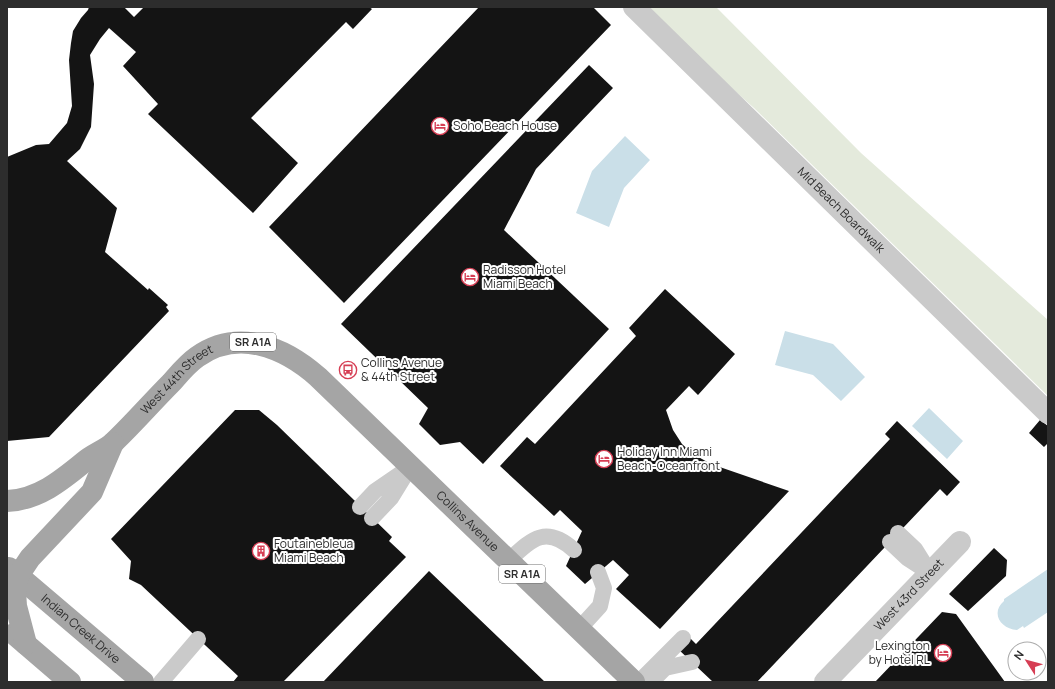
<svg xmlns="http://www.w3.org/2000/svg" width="1055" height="689" font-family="Manrope,sans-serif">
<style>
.green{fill:#e4eadc}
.water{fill:#cadfe8}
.building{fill:#141414}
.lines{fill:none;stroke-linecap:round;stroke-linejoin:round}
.lane{stroke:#cacaca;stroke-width:16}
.street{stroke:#cacaca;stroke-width:22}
.primary{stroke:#a5a5a5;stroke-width:22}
.labels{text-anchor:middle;stroke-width:4;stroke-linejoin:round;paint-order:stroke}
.shield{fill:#fff;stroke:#6c6c6c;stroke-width:1}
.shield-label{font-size:11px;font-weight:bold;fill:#2d2d2d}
.poi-label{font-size:12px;fill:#2d2d2d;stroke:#fff;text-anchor:start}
.street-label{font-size:12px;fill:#2d2d2d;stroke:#fff}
</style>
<rect width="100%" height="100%" fill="#fff"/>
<path class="green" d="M641,7H716L861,153L1048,320V396L754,108Z"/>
<path class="water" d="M625,136L650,160L624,188L609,227L576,213L592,171Z
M785,331L833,344L865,377L841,401L813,375L775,365Z
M929,408L963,441L947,459L912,426Z
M1048,569V612L1024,628L1023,626L1017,630C1001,629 990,613 1004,601V599Z"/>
<path class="building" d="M89,7H124L134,17L144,7H369L372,9L353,29L346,22L251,118L298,163L253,213L148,114L158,104L123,66L136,52L109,28L100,39L90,55L94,84L91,127L80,149L67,161L117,208L105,252L148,290L149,288L168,305L166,307L169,311L49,437L7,441V157L36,145L49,144L67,123L72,106L69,60L71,43L73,31L81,18L88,10Z
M479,7H593L611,25L344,303L269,227Z
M589,65L613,88L536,169L504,230L609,329L483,464L460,442L440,445L419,424L428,408L341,324Z
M665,289L735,354L698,395L689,386L666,410L673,430L682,444L693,454L711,464L789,491L660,629L616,589L629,575L613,560L585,584L566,566L582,531L560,510L554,516L500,466L527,437L535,444L636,336L629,328Z
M235,410H259L277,425L392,537L389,541L406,557L283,682H233L238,676L141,585L129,579L131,561L111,539Z
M1040,420L1048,426V443L1044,447L1029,433Z
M897,421L960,482L947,496L940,489L757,682H713L678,649L689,637L696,644L890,439L885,434Z
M994,548L1007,560L1006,576L968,611L949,594Z
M429,571L545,682H323Z
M942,612L956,614L1005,682H875Z"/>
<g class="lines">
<path class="lane" d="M360,507L375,491L410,467
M372,518L391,498L407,472
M898,533L915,549L930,573
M890,542L907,558L927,571
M508,561C531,540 545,524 574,550
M579,629L600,606L604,588L598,572
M653,680L665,668L692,662
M161,682L198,639
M639,682L683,638"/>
<g class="street">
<path id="s1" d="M634,7L1048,413"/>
<path id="s2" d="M825,682L960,542"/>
</g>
<g class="primary">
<path id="s3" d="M7,501C38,500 62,480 84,462C93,454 106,450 114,442C134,423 152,402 171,383C179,374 187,364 197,357C238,328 284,347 318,377L634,682"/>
<path id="s4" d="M9,568L143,682"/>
<path d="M14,634L70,682"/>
<path d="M26,644L16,606L15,591L18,576L30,558L92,492L113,443"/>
</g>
</g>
<defs>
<symbol id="hotel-ring" viewBox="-11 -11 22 22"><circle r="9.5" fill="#fff" stroke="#d63e54" stroke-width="1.5"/><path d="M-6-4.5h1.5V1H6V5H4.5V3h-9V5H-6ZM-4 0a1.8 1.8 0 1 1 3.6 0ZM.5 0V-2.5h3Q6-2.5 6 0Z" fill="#d63e54"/></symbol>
<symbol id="bus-ring" viewBox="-11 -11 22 22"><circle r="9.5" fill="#fff" stroke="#d63e54" stroke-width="1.5"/><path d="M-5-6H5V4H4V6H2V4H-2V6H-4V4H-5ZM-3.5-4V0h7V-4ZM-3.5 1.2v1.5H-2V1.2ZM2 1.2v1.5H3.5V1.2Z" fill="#d63e54"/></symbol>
<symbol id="building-ring" viewBox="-11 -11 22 22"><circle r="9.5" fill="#fff" stroke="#d63e54" stroke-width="1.5"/><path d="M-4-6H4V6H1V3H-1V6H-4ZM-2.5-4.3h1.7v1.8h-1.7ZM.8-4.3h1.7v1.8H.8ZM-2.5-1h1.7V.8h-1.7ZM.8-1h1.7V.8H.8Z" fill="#d63e54"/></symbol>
</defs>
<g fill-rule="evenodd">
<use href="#hotel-ring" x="430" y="116" width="20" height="20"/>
<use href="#hotel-ring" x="460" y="267" width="20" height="20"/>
<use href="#bus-ring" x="338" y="360" width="20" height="20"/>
<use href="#hotel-ring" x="594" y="449" width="20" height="20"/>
<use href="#building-ring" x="251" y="541" width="20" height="20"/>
<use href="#hotel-ring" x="933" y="643" width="20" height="20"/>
</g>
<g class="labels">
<g class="shield">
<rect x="230" y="333" width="46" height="18" rx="3"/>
<rect x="499" y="565" width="46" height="18" rx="3"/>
</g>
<g class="shield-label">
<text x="253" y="346">SR A1A</text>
<text x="522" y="578">SR A1A</text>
</g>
<g class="poi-label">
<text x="453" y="130">Soho Beach House</text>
<text x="483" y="274">Radisson Hotel<tspan x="483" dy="14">Miami Beach</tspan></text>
<text x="361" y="367">Collins Avenue<tspan x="361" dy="14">&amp; 44th Street</tspan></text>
<text x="617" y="456">Holiday Inn Miami<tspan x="617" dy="14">Beach-Oceanfront</tspan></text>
<text x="274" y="548">Foutainebleua<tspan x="274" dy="14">Miami Beach</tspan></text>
<text x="930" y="650" text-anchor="end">Lexington<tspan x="930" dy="14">by Hotel RL</tspan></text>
</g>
<g class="street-label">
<text dy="4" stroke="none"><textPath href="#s1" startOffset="290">Mid Beach Boardwalk</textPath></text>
<text dy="4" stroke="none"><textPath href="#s3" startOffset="213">West 44th Street</textPath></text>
<text dy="4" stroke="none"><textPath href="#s3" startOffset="584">Collins Avenue</textPath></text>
<text dy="4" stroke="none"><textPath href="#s2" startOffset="121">West 43rd Street</textPath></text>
<text dy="4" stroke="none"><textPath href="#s4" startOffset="94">Indian Creek Drive</textPath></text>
</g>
</g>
<rect width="1055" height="689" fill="none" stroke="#2d2d2d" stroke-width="16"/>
<g transform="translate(1027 661) rotate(306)"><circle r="19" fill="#ffffff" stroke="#ababab"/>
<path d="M0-3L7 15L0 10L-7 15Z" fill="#d63e54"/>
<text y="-6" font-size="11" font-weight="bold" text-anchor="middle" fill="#2d2d2d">N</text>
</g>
</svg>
